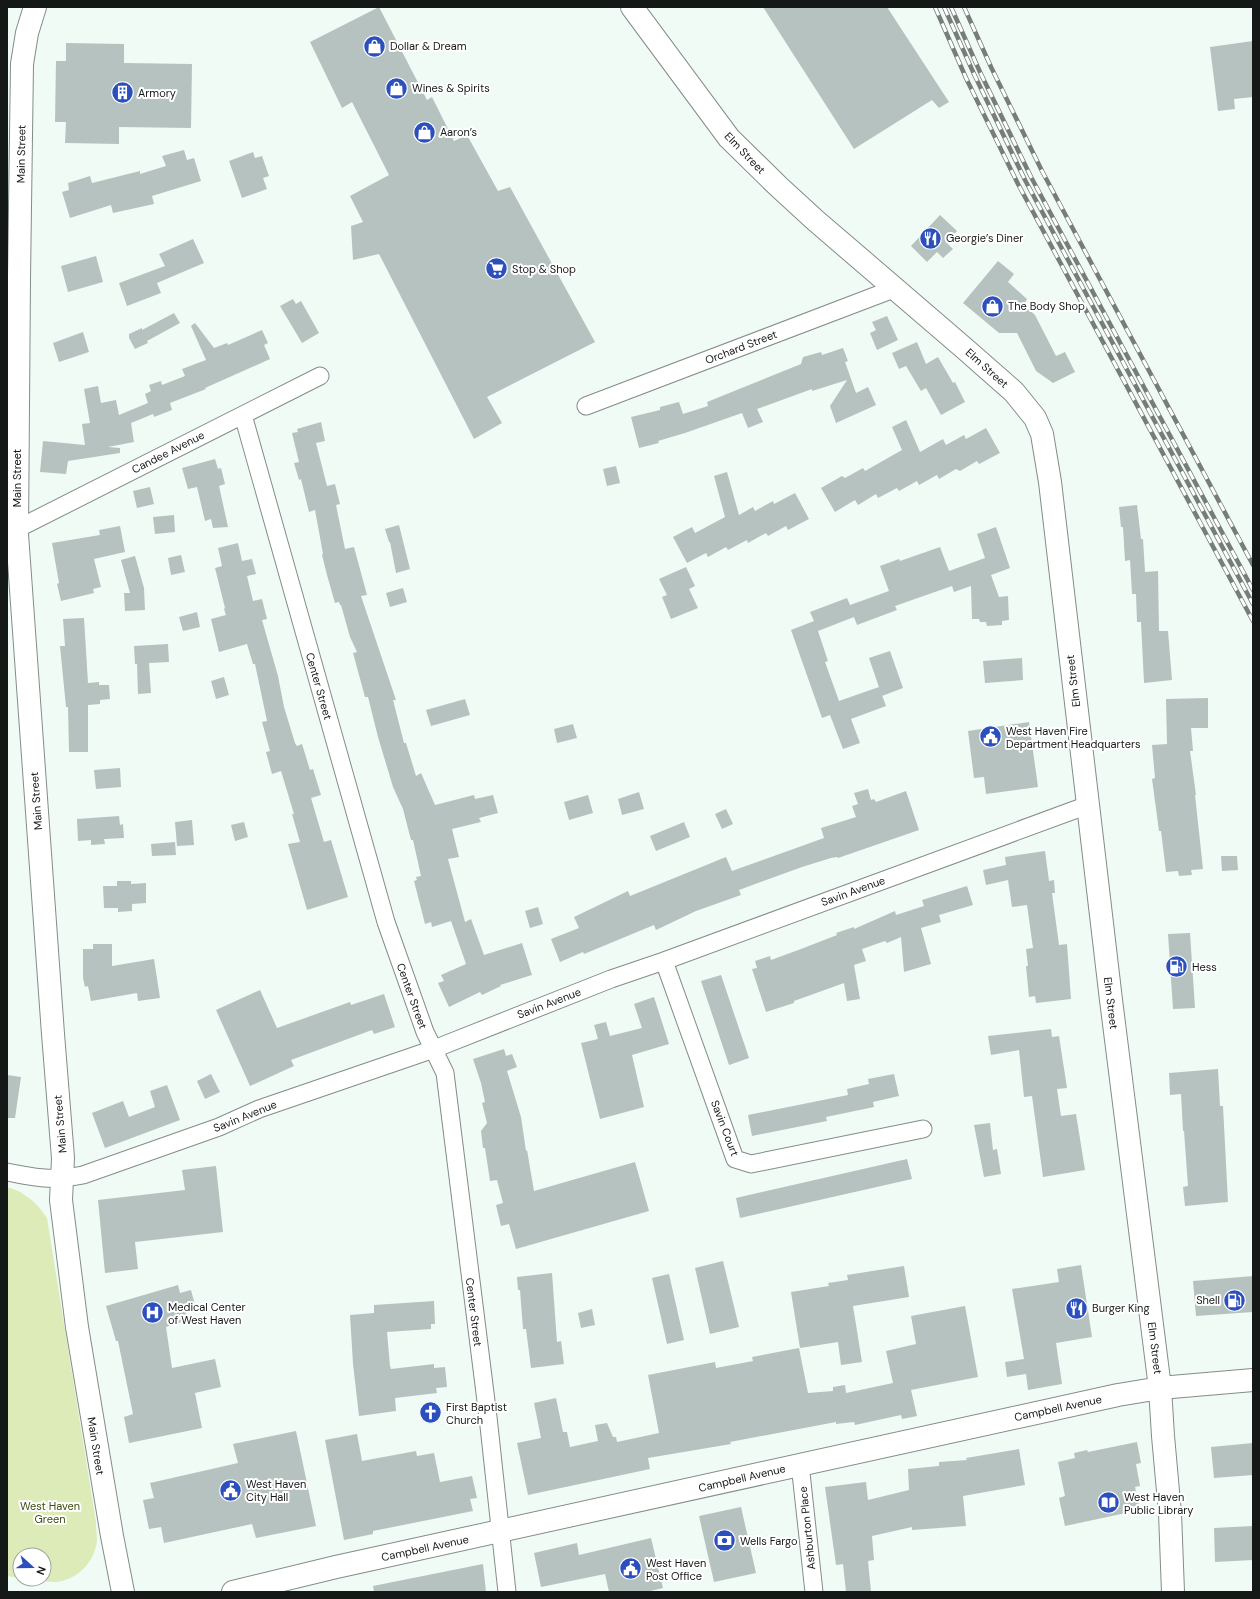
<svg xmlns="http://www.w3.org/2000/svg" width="1260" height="1599" font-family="'DM Sans',sans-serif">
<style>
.green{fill:#ddebb9}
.building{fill:#b6c2c0}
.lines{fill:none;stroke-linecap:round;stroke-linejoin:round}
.minor-casing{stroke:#838d88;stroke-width:19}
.secondary-casing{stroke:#838d88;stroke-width:24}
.minor{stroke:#fff;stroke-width:17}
.secondary{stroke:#fff;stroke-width:22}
.rail-casing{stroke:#777e7a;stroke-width:4.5}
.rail{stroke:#fff;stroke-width:3;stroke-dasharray:9;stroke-linecap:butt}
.labels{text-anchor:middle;stroke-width:4;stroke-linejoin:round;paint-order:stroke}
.poi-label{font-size:11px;fill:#141816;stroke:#fff;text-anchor:start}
.street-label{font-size:11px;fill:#141816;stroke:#fff}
.park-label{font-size:11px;fill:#414d13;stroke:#fff}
</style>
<rect width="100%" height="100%" fill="#f0fbf5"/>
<path class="green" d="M7,1187C24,1191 38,1204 47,1218L96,1522C96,1529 97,1535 97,1541C94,1563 77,1580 56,1582C46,1582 37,1580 28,1579H44V1555H20V1578L7,1576Z"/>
<path class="building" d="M379,7L427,100L432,97L454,141L467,135L498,191L510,187L595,342L487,397L502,423L474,439L379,254L353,260L351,226L363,222L350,196L389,175L352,102L342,108L310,42Z
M763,7H887L949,102L939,108L932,100L854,149Z
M1253,41V97L1234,99L1235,109L1218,111L1210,47Z
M66,43L124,44V63L192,64L191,128L119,127V144L65,143L66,122H55L56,61H66Z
M184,150L187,160L194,158L201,181L152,196L154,204L113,213L111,205L70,218L62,192L69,190L68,183L90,176L92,183L140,171V174L166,166L162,156Z
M253,152L255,158L262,156L269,176L263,178L267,189L242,198L229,161Z
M940,215L957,231L946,242L953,249L943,258L937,252L927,262L911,246Z
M193,239L204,263L157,283L161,293L127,306L119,283L165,266L159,254Z
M96,256L103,282L68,292L61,266Z
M998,261L1014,274L1008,282L1027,299L1024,305L1035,315L1056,356L1065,352L1075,372L1053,383L1036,371L1017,333H999L963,303Z
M293,299L296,304L301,301L319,333L302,343L280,306Z
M174,313L180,323L147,341L148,343L135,349L129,338V334L142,328V330Z
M887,316L898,340L877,350L870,333L876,330L872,322Z
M195,323L214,348L227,343L228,345L262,330L268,343L264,345L270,359L205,388L206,389L170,403L172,410L154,417L153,414L131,423L134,442L108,447L120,448V453L68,461L66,474L40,472L43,441L85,445L82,424L90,423L84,389L98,386L101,403L116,400L119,415L148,403L145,394L151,391L149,385L161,381L162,385L185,376L182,369L206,360L191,326Z
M83,332L89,352L59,362L53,343Z
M917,342L926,364L938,357L953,383L955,382L965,402L941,415L926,388L921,391L906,366L899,369L892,353Z
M843,348L848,361L845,362L856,393L868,387L876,405L836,423L830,406L847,380L812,391V389L757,409L763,422L748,428L742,413L685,433L658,441L659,443L639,448L631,417L660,410V407L679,402L683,414L708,406L707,402L801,364L803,357L821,352L822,355Z
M906,420L920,452L943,439L946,445L964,435L966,439L986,428L1000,453L979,464L977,461L960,471L956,469L939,479L937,475L919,485L917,481L899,491L897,488L878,498L876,494L858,505L855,500L835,512L821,488L842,476L845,478L863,468L865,471L902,450L892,427Z
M321,422L325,441L316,443L327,486L335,484L340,504L336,505L345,549L354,547L367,595L361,596L396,700H393L404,743H406L416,776L421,773L435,805L474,795L475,799L493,795L498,813L479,818L481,822L452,829L459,857L448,859L465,922L471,919L484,955L522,943L532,975L500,985L501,986L482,995L480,992L449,1007L438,983L444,981L441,975L466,964L451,921L432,927L431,922L425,924L414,881L417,880L416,877L421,876L413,840H411L403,809L393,787L378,737L368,697H365L353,653L357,652L350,637L341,605H340L339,602L335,603L327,575L322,555L323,554L315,510L309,512L301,479L299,480L294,463L299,462L292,433L298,432L297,429Z
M215,459L218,469L221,468L225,484L219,486L228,527L213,528L211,519L205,521L197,487L188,489L182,468Z
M616,466L620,483L607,486L603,469Z
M727,472L739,515L753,507L755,511L773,501L774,504L795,493L809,519L788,530L786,526L768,536L766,533L748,543L747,540L728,550L726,547L708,557L706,553L687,563L673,537L692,527L695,533L725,517L714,476Z
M150,487L154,504L137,508L133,491Z
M1137,505L1141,539H1143L1145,572L1158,571L1159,631H1168L1172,680L1144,683L1141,622H1137L1136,594H1132L1130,560L1125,561L1123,527H1121L1119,507Z
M174,515L175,532L155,534L153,517Z
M399,525L410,569L396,573L390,542H389L385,529Z
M120,526L125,552L94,559L101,587L93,589L94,593L61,601L57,584L59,583L52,543L100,535L99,530Z
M996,527L1010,568L991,575L999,597L1008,596L1009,620L1002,621V625L987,626L986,622H980L979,619H972L971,586L954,592L952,586L895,606L897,610L857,625L854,617L818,631L828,661L825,662L839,701L879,687L886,706L851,719L860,743L843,749L830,715L822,718L791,630L814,621L810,612L847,598L850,605L889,591L880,566L899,559L900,561L940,547L949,571L985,558L977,534Z
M238,543L242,561L252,559L256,574L247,576L253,601L262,599L267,619L262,620L278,676L284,707L295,743L297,746L302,744L310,770L313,769L321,795L311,798L324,842L331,840L348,897L307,910L288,844L300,842L292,814H294L281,771L272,774L266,752L270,751L262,722L267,721L255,664H253L247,644L219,652L211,619L226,615L224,609L225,608L215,568L222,566L218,548Z
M181,555L185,572L171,575L168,558Z
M135,556L144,588L145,610L125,611L124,593H130L121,560Z
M686,567L695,586L689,589L698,608L671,619L662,597L667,595L659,579Z
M403,588L407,602L390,607L386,593Z
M197,612L200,627L183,631L179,617Z
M84,618L88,683L99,682V685H109L110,699L100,700V704L88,705V752H69L68,707H66L60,646H65L63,619Z
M168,644L169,662L149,663L151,693L138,694L137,664H135L134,646Z
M890,651L903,688L882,696L869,658Z
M1022,658L1023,680L985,683L983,661Z
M224,677L229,695L216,699L211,681Z
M1208,698V728H1191L1193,751H1190L1196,795H1195L1203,869L1191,870L1192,875L1179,876L1178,871L1166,872L1161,831H1159L1152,779L1155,778L1152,745L1167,744L1166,699Z
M465,699L470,715L431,726L426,710Z
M1029,722L1038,787L986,794L984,777L974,778L968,731Z
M573,724L577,738L557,743L554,729Z
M120,768L121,787L96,789L94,770Z
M868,789L871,800L874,799L876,802L906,791L919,830L838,858L837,857L831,858L802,867L739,890L741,895L696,911L656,930L654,925L584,954L583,952L560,962L551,939L579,928L574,917L628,891L630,896L726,857L732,871L824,838L821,828L856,817L852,806L858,804L854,793Z
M639,792L644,809L622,815L618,799Z
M588,795L593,813L569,820L564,802Z
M726,809L733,824L722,829L715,814Z
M119,816L120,825L123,824L124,838L104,839L105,844L91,845V840L78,841L77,819Z
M192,820L194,845L177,846L175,822Z
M244,822L248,837L235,841L231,825Z
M684,822L690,837L656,851L650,836Z
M175,842L176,855L152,856L151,844Z
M1045,851L1049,881L1054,880L1055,893H1052L1059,945L1067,944L1071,999L1036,1003L1035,996L1029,997L1026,966H1028L1026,949L1033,948L1027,905L1012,907L1008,880L986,885L983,870L1006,865L1005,857Z
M1221,856H1237L1238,870L1222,871Z
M117,881H131V884L146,883V903L132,904V911L118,912V908H104L103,886H117Z
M967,886L973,905L939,915L941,922L921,928L931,964L904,972L901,937L887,943L885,941L862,949L866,961L854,965L860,999L847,1001L844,983L794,1001V1003L766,1012L752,969L757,968L755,961L770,956L771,960L801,949L837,935L836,933L854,927V929L895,911L896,915L924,906L922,900Z
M538,907L543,924L530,928L525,911Z
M1190,933L1195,1008L1173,1009L1168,934Z
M93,944H112V966L154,959L160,998L138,1001L137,993L91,1001L88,986L85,987L83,978V949H93Z
M721,975L749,1058L729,1065L701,981Z
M260,990L277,1028L350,1002L351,1005L384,994L395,1027L374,1034L372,1030L291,1060L294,1066L250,1086L216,1010Z
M654,997L669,1044L632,1055L644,1107L600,1119L581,1043L598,1039L594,1025L606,1022L610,1036L642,1028L634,1004Z
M1051,1029L1052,1037L1059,1036L1067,1088L1057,1089L1061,1116L1076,1114L1085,1170L1043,1177L1032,1096L1024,1097L1019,1050L991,1055L988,1036Z
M504,1049L506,1056L512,1054L517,1067L507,1071L521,1117L526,1151L527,1150L534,1191L635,1162L649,1211L516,1249L509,1224L501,1226L496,1205L503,1203L497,1180L490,1181L485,1148H483L481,1131L487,1123L482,1103L485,1102L481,1083L473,1059Z
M1218,1069L1220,1106H1223L1228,1202L1185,1206L1183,1187L1188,1186L1184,1131H1183L1181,1094L1170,1095L1169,1073Z
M211,1074L220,1092L205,1099L197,1081Z
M894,1074L899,1096L873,1102L874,1107L826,1117L827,1121L752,1136L748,1115L848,1095L847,1089L869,1084L868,1079Z
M7,1075L21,1077L15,1118H7Z
M167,1085L180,1120L105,1148L92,1113L123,1101L129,1117L155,1107L150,1091Z
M990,1123L993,1150L997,1149L1001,1174L984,1177L974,1125Z
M907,1159L912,1179L740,1218L736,1198Z
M216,1166L223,1232L135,1242L138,1269L105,1273L98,1200L185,1190L182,1170Z
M723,1261L739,1327L710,1334L695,1268Z
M1081,1265L1092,1337L1056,1343L1062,1384L1028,1390L1026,1374L1007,1377L1005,1362L1024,1359L1012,1289L1059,1282L1057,1269Z
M904,1266L909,1297L853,1306L862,1362L841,1365L838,1342L800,1348L791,1292L829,1286L828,1283L848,1280L847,1275Z
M552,1273L557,1342L561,1341L564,1364L531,1368L526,1329H523L520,1290H518L517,1277Z
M669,1274L684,1340L667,1344L652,1278Z
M1253,1276V1312L1196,1316L1193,1281Z
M178,1285L180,1293L191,1290L196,1309L186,1313L188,1320L166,1327L172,1368L215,1359L221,1387L195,1393L202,1428L129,1443L124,1417L133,1414L118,1341H116L106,1306Z
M434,1301L435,1324H431V1329L387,1332L390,1366L391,1369L434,1364V1368L445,1367L447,1387L436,1388L437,1393L395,1398L396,1411L359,1416L353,1364L350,1315L374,1313V1305Z
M965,1306L978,1377L911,1390L917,1416L902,1419L901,1415L855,1425L854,1422L836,1424V1422L730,1442L731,1444L648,1458L650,1469L528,1495L517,1443L541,1438L534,1403L556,1398L563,1432H567L570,1447L598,1441L595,1425L607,1423L613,1437H616L617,1442L659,1433L648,1375L715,1362L716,1368L753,1361L752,1357L799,1348L808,1393L833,1391V1387L845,1385L846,1393L893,1383L886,1351L916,1344L911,1316Z
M592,1309L595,1325L581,1328L578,1313Z
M296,1431L316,1526L256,1538L252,1524L164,1543L161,1527L149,1529L143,1500L154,1498L150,1483L238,1463L233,1444Z
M357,1434L362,1461L416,1451L417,1456L434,1453L440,1482L472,1476L477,1498L470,1499L473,1511L373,1531V1534L344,1540L325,1440Z
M1137,1442L1141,1463L1136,1464L1140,1486L1135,1487L1140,1510L1065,1526L1059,1498L1065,1496L1058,1462L1075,1458L1074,1453L1087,1450L1088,1452Z
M1253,1443V1475L1214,1478L1211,1447Z
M1019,1449L1025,1485L963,1496L966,1526L912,1530V1527L872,1536L874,1560L868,1561L871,1592H846L843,1564L836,1565L825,1487L866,1482L868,1500L909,1490L908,1469L939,1466V1462L967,1460L966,1458Z
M741,1507L756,1573L714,1582L699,1516Z
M1253,1526V1560L1215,1562L1214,1528Z
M651,1538L663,1588L646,1592H609L605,1574L541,1587L534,1553L577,1543L579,1555Z
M483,1564L486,1592H374L373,1586Z"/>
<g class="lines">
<defs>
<path id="minor" d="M586,406L896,288
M243,415L386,922L425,1032L445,1073L488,1417L507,1592
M17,529L320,376
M664,961L735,1159L751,1164L923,1129
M7,1172C37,1178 52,1181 83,1175L219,1127L259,1109L434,1049L611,979L664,961L1088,805
M800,1464L814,1592"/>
<path id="secondary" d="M35,7L27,33L22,64L19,278L17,534L53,1034L63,1158L61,1200L77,1327L112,1536L123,1592
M632,7L729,138L779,187L815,220L964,348L1014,392L1035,418L1042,434L1050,482L1111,1000L1160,1388L1163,1436L1170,1513L1173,1592
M233,1592L336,1567L1118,1395L1160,1388L1253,1380"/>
</defs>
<use href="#minor" class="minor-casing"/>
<use href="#secondary" class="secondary-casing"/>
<use href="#minor" class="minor"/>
<use href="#secondary" class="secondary"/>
<defs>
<path id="rail" d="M935,7L966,78L1018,184L1253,621
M944,7L974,74L1025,180L1253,604
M951,7L980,72L1031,177L1253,590
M964,7L991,67L1042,171L1253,565"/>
</defs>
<use href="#rail" class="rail-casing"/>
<use href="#rail" class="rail"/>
</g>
<defs>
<symbol id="shop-disc" viewBox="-11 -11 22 22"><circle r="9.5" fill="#2c4fbe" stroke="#fff"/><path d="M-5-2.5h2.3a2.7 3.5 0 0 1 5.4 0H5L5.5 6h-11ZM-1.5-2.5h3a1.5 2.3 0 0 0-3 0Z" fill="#fff"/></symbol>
<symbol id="building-disc" viewBox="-11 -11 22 22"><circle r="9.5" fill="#2c4fbe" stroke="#fff"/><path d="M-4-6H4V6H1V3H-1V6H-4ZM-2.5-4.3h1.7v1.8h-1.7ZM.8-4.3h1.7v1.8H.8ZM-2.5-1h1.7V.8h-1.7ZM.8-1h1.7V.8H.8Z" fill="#fff"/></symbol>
<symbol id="restaurant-disc" viewBox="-11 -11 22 22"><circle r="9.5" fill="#2c4fbe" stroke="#fff"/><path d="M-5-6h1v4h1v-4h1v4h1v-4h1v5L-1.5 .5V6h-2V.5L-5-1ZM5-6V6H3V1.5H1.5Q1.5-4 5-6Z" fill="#fff"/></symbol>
<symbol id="supermarket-disc" viewBox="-11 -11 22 22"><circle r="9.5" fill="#2c4fbe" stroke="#fff"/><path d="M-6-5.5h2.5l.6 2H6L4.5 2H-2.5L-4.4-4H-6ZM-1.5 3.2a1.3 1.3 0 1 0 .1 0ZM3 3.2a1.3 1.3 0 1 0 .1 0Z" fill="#fff"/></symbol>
<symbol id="civic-disc" viewBox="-11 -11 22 22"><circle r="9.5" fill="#2c4fbe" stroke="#fff"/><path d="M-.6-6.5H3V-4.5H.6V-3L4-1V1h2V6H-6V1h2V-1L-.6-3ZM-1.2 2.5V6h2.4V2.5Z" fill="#fff"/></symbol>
<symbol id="fuel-disc" viewBox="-11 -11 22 22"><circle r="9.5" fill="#2c4fbe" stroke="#fff"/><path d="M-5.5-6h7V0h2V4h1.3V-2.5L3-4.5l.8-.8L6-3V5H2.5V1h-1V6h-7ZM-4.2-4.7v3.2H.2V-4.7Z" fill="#fff"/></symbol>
<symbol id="hospital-disc" viewBox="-11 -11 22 22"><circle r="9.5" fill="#2c4fbe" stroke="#fff"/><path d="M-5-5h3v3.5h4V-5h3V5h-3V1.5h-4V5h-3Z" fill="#fff"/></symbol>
<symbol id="church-disc" viewBox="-11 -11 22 22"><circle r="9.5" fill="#2c4fbe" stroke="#fff"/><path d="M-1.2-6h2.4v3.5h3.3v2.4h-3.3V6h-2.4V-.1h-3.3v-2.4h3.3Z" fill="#fff"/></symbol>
<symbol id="library-disc" viewBox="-11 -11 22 22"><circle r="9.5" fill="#2c4fbe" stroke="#fff"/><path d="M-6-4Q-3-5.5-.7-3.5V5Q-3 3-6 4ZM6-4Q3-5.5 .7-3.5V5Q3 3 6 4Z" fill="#fff"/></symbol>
<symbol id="bank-disc" viewBox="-11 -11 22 22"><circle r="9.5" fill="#2c4fbe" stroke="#fff"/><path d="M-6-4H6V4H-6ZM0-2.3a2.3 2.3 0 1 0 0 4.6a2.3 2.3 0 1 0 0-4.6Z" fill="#fff"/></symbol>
</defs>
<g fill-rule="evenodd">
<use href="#shop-disc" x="362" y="34" width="25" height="25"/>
<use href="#shop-disc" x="384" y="76" width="25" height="25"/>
<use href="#building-disc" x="110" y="80" width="25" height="25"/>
<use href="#shop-disc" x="412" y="120" width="25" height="25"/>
<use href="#restaurant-disc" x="918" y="226" width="25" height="25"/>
<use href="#supermarket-disc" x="484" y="256" width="25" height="25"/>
<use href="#shop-disc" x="980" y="294" width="25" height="25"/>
<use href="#civic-disc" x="978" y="724" width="25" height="25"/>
<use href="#fuel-disc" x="1164" y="954" width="25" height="25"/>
<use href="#fuel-disc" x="1222" y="1288" width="25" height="25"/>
<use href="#restaurant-disc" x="1064" y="1296" width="25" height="25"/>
<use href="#hospital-disc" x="140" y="1300" width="25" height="25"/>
<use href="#church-disc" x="418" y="1400" width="25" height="25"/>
<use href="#civic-disc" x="218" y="1478" width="25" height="25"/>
<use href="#library-disc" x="1096" y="1490" width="25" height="25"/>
<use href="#bank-disc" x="712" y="1528" width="25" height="25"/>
<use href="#civic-disc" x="618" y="1556" width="25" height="25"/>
</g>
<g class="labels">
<g class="poi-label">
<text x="390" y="50">Dollar &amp; Dream</text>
<text x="412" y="92">Wines &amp; Spirits</text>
<text x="138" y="97">Armory</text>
<text x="440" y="136">Aaron’s</text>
<text x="946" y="242">Georgie’s Diner</text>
<text x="512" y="273">Stop &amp; Shop</text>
<text x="1008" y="310">The Body Shop</text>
<text x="1006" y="735">West Haven Fire<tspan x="1006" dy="13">Department Headquarters</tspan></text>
<text x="1192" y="971">Hess</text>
<text x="1220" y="1304" text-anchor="end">Shell</text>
<text x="168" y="1311">Medical Center<tspan x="168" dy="13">of West Haven</tspan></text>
<text x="1092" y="1312">Burger King</text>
<text x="446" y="1411">First Baptist<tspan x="446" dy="13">Church</tspan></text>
<text x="246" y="1488">West Haven<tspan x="246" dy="13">City Hall</tspan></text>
<text x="1124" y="1501">West Haven<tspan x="1124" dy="13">Public Library</tspan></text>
<text x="740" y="1545">Wells Fargo</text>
<text x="646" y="1567">West Haven<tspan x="646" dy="13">Post Office</tspan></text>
</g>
<g class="street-label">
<text transform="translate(745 153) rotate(46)" y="4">Elm Street</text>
<text transform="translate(21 154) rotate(-89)" y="4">Main Street</text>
<text transform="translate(741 347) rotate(-21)" y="4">Orchard Street</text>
<text transform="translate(987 368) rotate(42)" y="4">Elm Street</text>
<text transform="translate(168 452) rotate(-27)" y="4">Candee Avenue</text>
<text transform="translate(17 478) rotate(-90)" y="4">Main Street</text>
<text transform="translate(1073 681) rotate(-97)" y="4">Elm Street</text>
<text transform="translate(319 686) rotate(74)" y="4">Center Street</text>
<text transform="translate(36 801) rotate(-94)" y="4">Main Street</text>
<text transform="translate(853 891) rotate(-20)" y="4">Savin Avenue</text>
<text transform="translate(412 996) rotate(70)" y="4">Center Street</text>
<text transform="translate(549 1003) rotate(-21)" y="4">Savin Avenue</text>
<text transform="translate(1111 1003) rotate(83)" y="4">Elm Street</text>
<text transform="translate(245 1116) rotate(-22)" y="4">Savin Avenue</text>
<text transform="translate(60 1124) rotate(-95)" y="4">Main Street</text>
<text transform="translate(725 1128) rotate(69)" y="4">Savin Court</text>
<text transform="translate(474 1312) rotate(83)" y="4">Center Street</text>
<text transform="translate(1155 1348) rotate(83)" y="4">Elm Street</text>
<text transform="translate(1058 1408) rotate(-12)" y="4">Campbell Avenue</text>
<text transform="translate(96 1446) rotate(81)" y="4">Main Street</text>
<text transform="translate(742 1478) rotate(-13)" y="4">Campbell Avenue</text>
<text transform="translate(807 1528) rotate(-96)" y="4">Ashburton Place</text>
<text transform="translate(425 1548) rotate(-12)" y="4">Campbell Avenue</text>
</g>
<g class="park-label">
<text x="50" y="1510">West Haven<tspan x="50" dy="13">Green</tspan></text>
</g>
</g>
<rect width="1260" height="1599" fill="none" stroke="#141816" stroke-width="16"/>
<g transform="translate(32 1567) rotate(111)"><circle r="19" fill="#ffffff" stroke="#a1a3a2"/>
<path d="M0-3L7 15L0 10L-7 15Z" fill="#2c4fbe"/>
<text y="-6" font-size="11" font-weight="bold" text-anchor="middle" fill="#141816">N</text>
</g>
</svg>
